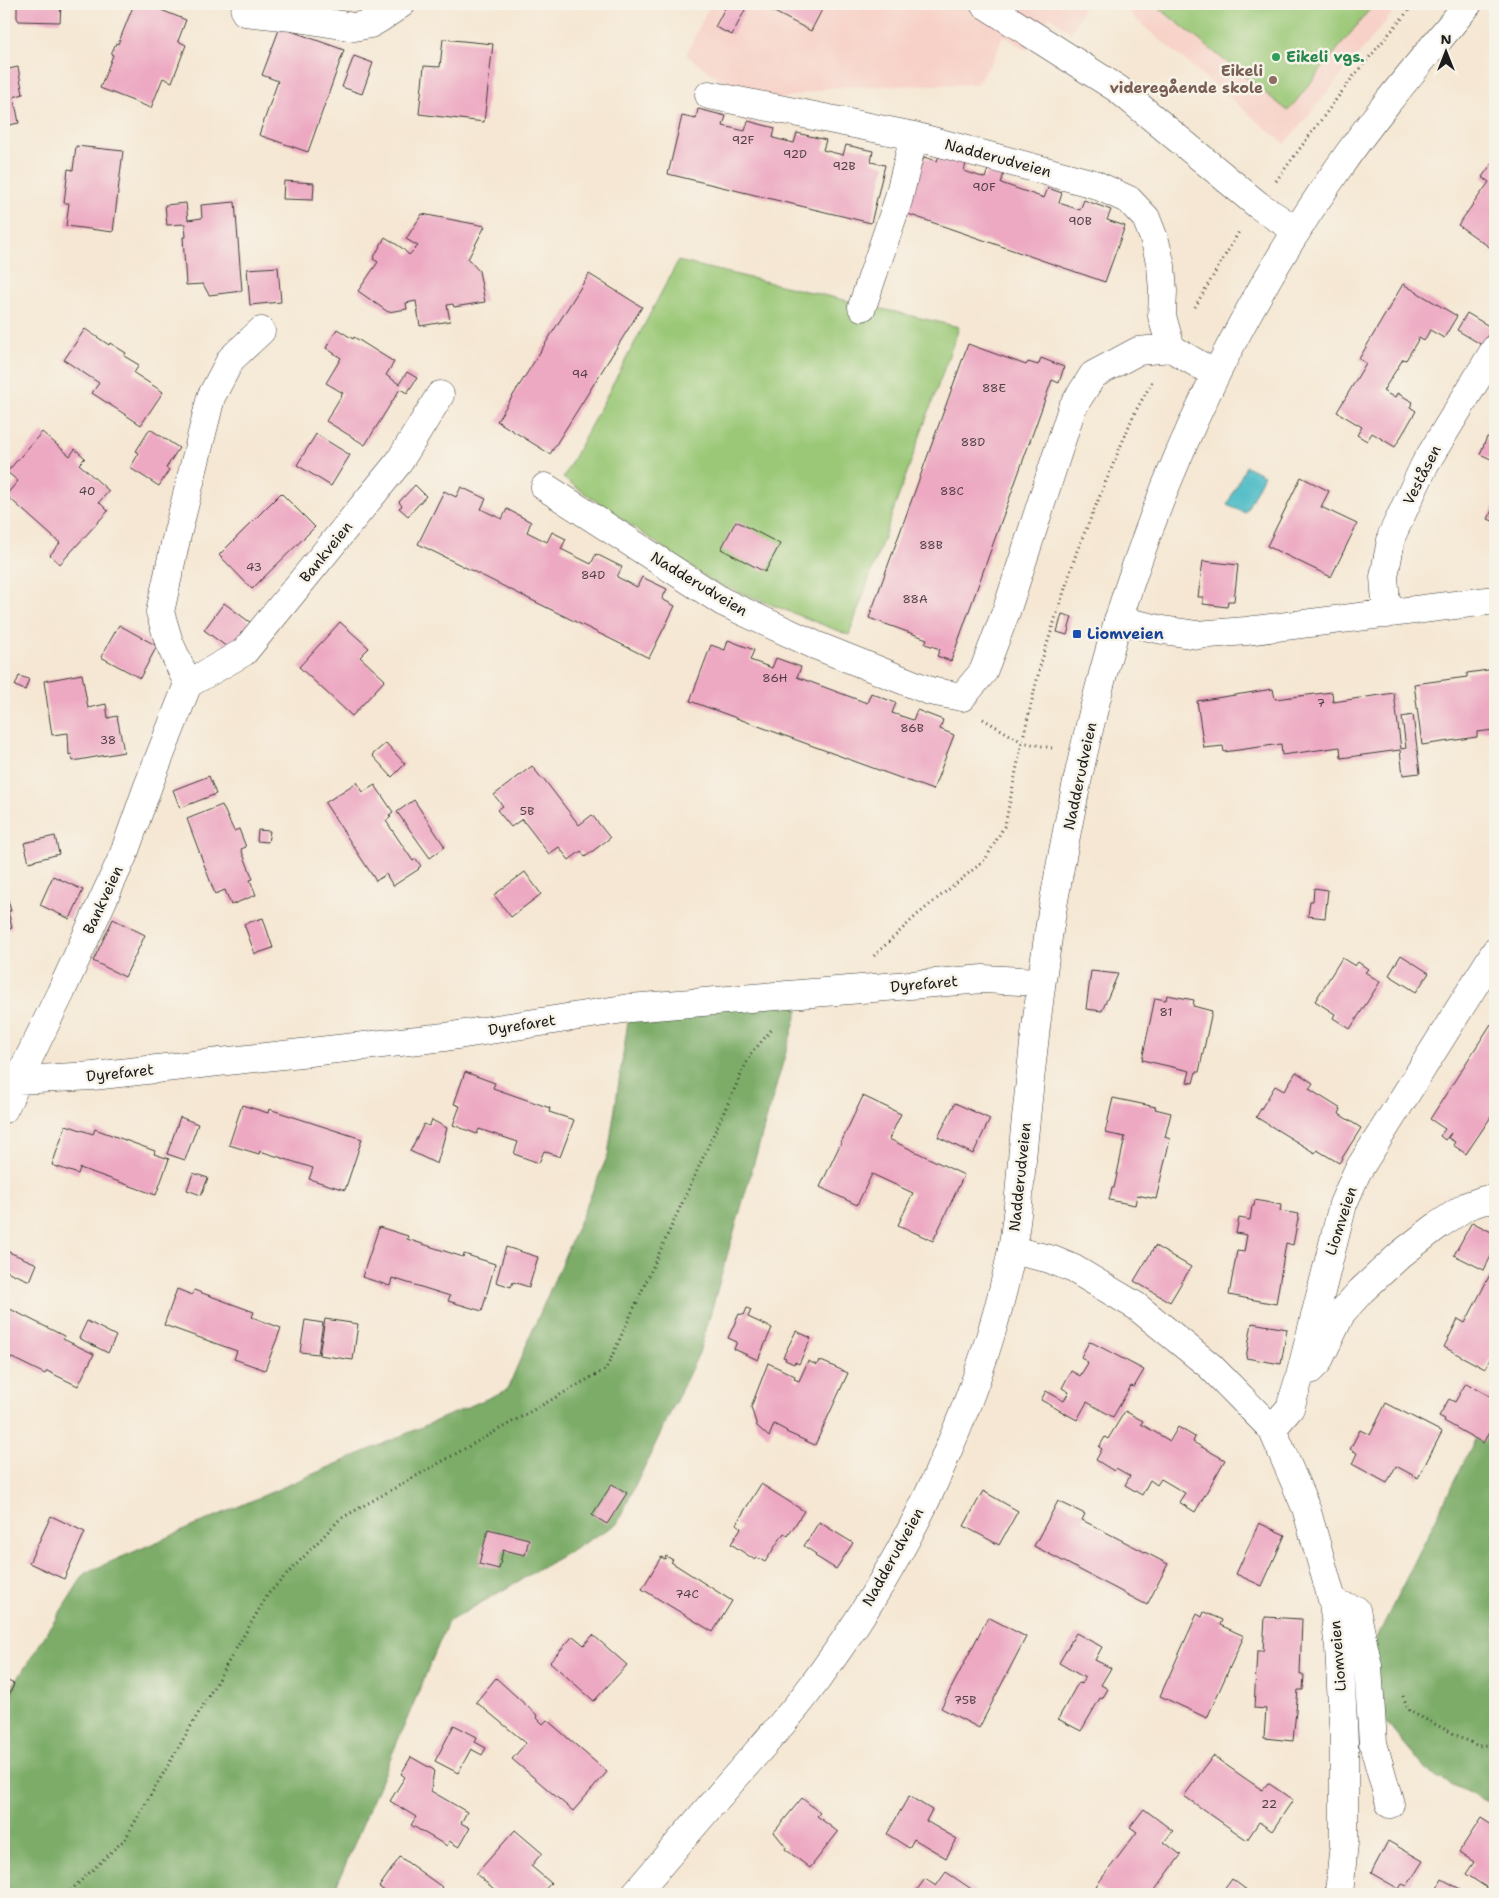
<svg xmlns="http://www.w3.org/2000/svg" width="1499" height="1898" font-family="'Shantell Sans',sans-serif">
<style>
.built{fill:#f7d1c7}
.green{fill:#9ac876;stroke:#5b7249}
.forest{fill:#7bac67;stroke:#4c6442}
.water{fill:#4ebcc6;stroke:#356c71}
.building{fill:#eda9c2}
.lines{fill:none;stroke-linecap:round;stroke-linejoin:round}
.minor-casing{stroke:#3d3a37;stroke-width:29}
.major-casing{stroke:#3d3a37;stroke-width:29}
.path{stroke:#3d3a37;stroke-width:3;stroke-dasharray:1 4;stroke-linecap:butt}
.minor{stroke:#fff;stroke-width:28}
.major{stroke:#fff;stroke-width:28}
.leisure-dot{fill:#2e9e5b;stroke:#f7f3e8;stroke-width:2}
.education-dot{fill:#8d6e63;stroke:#f7f3e8;stroke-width:2}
.transit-dot{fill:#1a4fb4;stroke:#f7f3e8;stroke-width:2}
.labels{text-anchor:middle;stroke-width:5;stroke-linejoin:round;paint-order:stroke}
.number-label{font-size:12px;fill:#503f46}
.leisure-label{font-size:15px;font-weight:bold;fill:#27864d;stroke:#f7f3e8;text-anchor:start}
.education-label{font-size:15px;font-weight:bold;fill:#785e54;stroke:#f7f3e8;text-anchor:end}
.street-label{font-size:15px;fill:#1c1c1c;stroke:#f7f3e8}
.transit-label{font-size:15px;font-weight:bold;fill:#164399;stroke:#f7f3e8;text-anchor:start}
</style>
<rect width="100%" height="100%" fill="#f7f3e8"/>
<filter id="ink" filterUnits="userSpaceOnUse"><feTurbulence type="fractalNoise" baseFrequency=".02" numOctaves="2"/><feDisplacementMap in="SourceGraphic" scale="10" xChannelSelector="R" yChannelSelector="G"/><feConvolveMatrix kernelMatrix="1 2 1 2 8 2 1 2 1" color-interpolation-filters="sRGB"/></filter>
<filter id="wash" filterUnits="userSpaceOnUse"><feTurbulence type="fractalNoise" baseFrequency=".0096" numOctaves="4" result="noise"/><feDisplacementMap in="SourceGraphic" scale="20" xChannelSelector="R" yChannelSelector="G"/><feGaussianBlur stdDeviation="1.12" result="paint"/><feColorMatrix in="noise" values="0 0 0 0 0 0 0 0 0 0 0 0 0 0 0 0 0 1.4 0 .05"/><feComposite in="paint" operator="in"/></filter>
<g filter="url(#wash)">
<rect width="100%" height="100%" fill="#f5e7d3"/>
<path class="built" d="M710,4H1085L1071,33L1050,16L1026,50L1003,35L994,59L976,84L835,87L755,104L686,55Z
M1127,4H1400L1285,144L1133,17Z"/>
<path class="green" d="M1154,4H1374L1288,111Z
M678,261L959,327L849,635L711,581L563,478Z"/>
<path class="forest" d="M803,993L699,1353L617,1524L448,1622L333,1894H4V1700L85,1573L507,1390L608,1155L630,1008Z
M1495,1399V1806L1429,1773L1354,1684Z"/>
<path class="water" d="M1246,466L1264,475L1245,513L1227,505Z"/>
<g id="blocks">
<path class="building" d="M17,4H61L60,22L19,21L17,18Z
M134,4H146L186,20L178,41L186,45L172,82L163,78L151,108L100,88L113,55L111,54L116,43L118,44Z
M727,4H744L747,6L732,35L715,27Z
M759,4H825L811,31Z
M280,27L344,50L308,152L259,135L278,81L262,75Z
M443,39L493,44L484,122L419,114L424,66L440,67Z
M354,56L373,63L362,94L342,87Z
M18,67L23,94L14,97L19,123L4,126V70Z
M698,109L726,116L723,126L745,131L748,121L775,128L773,138L794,143L797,133L826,140L823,150L843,155L846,145L873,151L871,162L885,165L871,223L668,174L682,116L696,119Z
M76,146L123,151L113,232L66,226L69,203H64L68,169L73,170Z
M941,151L967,160L964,171L985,178L989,167L1004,173L1001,183L1044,198L1048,188L1062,193L1059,203L1080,210L1084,200L1111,210L1107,220L1125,226L1105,282L905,213L924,157L937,161Z
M1495,159V251L1458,225L1489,182L1482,177Z
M284,181L314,183L313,200L283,199Z
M235,202L242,291L209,295L203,284L186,285L183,237H186L185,224L167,225L165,205L186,203L188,220L202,218L201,205Z
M422,214L485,226L468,259L479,271L485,302L454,307L453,304L447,305L450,321L420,326L416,301L406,303L407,309L388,312L358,291L378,262L373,259L385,237L402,248L409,255L418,246L406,239Z
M278,267L281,302L250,305L247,269Z
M589,274L642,307L550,454L497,421Z
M1403,284L1457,316L1444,338L1430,330L1424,341L1419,338L1406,360L1403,359L1383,391L1395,398L1397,393L1413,402L1410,407L1416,411L1395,447L1372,433L1367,441L1357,435L1362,427L1337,412L1366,363L1359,359Z
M1467,313L1492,328L1482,345L1457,330Z
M85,329L109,345L110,343L126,353L124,356L139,365L134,373L163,392L141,425L92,393L99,383L64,360Z
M337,329L353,339L354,337L394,362L386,375L399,384L407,372L417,378L407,393L400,389L365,445L326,421L343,393L326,383L341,358L326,348Z
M968,344L1026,365L1028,362L1038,365L1041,358L1064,367L1059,383L1052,380L951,661L937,656L940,649L925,644L927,639L869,618Z
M150,429L179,448L166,468L169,470L159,486L130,468L139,453L136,451Z
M42,432L70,456L75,449L85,458L79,464L109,491L99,502L108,511L60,564L50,555L60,543L6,495L18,481L7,472Z
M316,434L350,455L331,486L297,465Z
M1487,437L1495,441V461L1480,454Z
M1301,477L1329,491L1321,507L1357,524L1331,577L1267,546Z
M415,485L426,496L408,516L399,508L402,506L399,502Z
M461,487L486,499L481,509L491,514L502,519L507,509L531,522L527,532L547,542L552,532L566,539L561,549L591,564L596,554L622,567L617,577L637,587L642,577L667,589L662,599L675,606L649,658L418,544L444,491L456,497Z
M281,493L315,527L252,589L219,555Z
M1495,504V522L1488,519Z
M736,521L780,544L765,572L721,549Z
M1203,561L1238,565L1234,601H1228L1227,607L1203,604V597H1198Z
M224,603L251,623L231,650L204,630Z
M1062,614L1072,617L1067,635L1057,632Z
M340,622L369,648L360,657L385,680L352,716L299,667Z
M119,625L157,646L140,678L101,657Z
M728,640L754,650L750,660L772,668L776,658L801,667L797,677L867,703L871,693L883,698L896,703L892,713L913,720L917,710L943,720L940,729L954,735L933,790L690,701L711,645L725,650Z
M1495,669V730L1477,732V737L1422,745L1414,684L1467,677V673Z
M82,674L88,708L106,704L108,718L117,716L124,752L73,761L71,754L69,755L68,733L52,735L44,681Z
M19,676L29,679L25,690L15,686Z
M1273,689L1275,699L1332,692L1333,702L1394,693L1401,749L1406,748L1402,717L1413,715L1420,773L1403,775L1400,750L1341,758L1340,747L1282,755L1281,744L1224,752L1223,746L1204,748L1197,701Z
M386,743L405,764L392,777L372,755Z
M532,766L542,779L543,778L579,825L592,815L610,838L585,857L581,851L569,860L559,847L549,854L522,819L511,827L497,810L503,806L494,795Z
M209,776L216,794L180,808L173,790Z
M357,782L363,792L375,785L393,812L389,815L391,817L386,821L413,861L416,859L421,866L418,868L419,869L393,886L386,874L376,881L325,803Z
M414,800L445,847L430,858L397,812Z
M222,805L234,831L239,829L246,847L241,849L253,879L250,880L256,895L231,905L225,890L215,894L187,819Z
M258,830L270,831L268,842L257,841Z
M55,836L59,854L29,862L24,843Z
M525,872L541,894L511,917L494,895Z
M53,876L83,890L70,919L40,905Z
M4,885L11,911H8L12,928L4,930Z
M1314,888L1328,890L1325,918L1308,916L1310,901H1313Z
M263,918L273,948L255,954L244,924Z
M113,919L145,935L125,977L93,961Z
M1401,955L1429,973L1416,992L1389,975Z
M1342,958L1355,966L1358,962L1368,969L1365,972L1380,982L1350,1029L1333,1018L1335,1014L1315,1001Z
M1091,971L1118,974L1102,1011L1086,1009Z
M1167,995L1194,1000L1193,1006L1212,1011L1199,1072H1196L1193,1083L1187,1082L1190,1071L1142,1060L1155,998L1166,1000Z
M1491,1024L1495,1027V1111L1466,1154L1453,1145L1455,1142L1448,1138L1451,1133L1445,1140L1440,1136L1445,1129L1430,1119Z
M465,1072L495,1083L493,1088L550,1108L549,1112L574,1120L560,1157L544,1151L539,1163L514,1154L518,1142L479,1129L477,1134L453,1125L460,1106L454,1104Z
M1296,1072L1313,1083L1309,1089L1341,1109L1339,1114L1361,1128L1339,1163L1317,1150L1315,1153L1256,1117L1275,1086L1284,1091Z
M863,1096L901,1114L889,1139L964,1175L933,1241L898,1225L913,1193L872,1174L857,1205L820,1187Z
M1113,1098L1156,1107L1155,1109L1171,1113L1165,1137L1170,1139L1156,1199L1137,1195L1135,1205L1109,1200L1112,1188H1114L1125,1137L1105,1133Z
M955,1103L990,1119L973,1154L938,1137Z
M242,1105L268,1113L269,1109L362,1139L345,1190L309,1179L313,1168L260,1151L259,1154L229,1145Z
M180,1117L198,1124L185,1160L167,1154Z
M432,1120L447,1128L437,1164L410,1151L424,1124L429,1126Z
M66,1125L93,1134L95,1129L155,1151L154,1154L169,1159L156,1195L80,1168L78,1174L52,1165Z
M193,1173L208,1178L201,1195L187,1190Z
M1255,1200L1281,1205L1280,1211L1299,1214L1293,1245L1286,1243L1276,1304L1229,1295L1237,1251L1244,1252L1247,1235L1236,1233L1239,1218L1250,1220L1252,1206H1254Z
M1472,1222L1495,1234V1248L1484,1270L1454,1255Z
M379,1227L408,1236L407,1239L463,1257L464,1254L495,1264L482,1311L448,1301L450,1296L392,1278L390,1286L362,1277Z
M1155,1246L1191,1267L1170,1302L1134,1281Z
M506,1247L538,1257L529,1287L513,1282L511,1287L496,1282Z
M4,1250L37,1264L30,1281L4,1270Z
M1495,1265V1355L1493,1353L1485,1369L1444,1347L1458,1319L1465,1323Z
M177,1289L192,1295L194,1290L254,1312L252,1317L281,1328L265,1370L234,1359L237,1351L164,1325Z
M4,1306L64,1336L63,1339L94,1354L78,1386L47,1371L45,1374L4,1354Z
M747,1308L751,1310L748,1317L772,1328L758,1360L734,1349L737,1342L728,1338L739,1314L744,1315Z
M325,1319L358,1324L353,1360L319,1355Z
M305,1320L323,1323L318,1354L300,1352Z
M87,1321L116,1336L108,1353L79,1338Z
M1252,1323L1287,1329L1281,1364L1246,1358Z
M796,1331L811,1338L799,1364L795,1362L794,1364L785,1360L786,1358L783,1357Z
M1089,1342L1093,1343L1144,1370L1134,1387L1131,1386L1113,1417L1087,1402L1077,1420L1041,1400L1046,1391L1064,1401L1069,1392L1062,1388L1071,1371L1080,1376L1088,1363L1081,1357Z
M819,1360L848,1373L815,1445L786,1432L787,1431L774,1424L769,1437L757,1426L751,1407L768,1363L795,1376L794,1379L799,1381L808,1361L817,1365Z
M1466,1383L1495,1399V1422L1483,1443L1444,1421L1445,1419L1439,1416L1449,1399L1455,1402Z
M1386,1403L1442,1432L1418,1478L1396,1466L1387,1483L1352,1464L1357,1453L1350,1449L1360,1430L1370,1435Z
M1125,1411L1143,1421L1141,1424L1170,1441L1178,1427L1195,1437L1193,1442L1225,1460L1195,1512L1179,1502L1185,1493L1161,1479L1157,1485L1150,1480L1142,1495L1125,1485L1130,1476L1116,1468L1114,1471L1096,1460L1102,1449L1099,1447L1105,1437L1108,1439Z
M612,1484L627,1493L607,1524L592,1515Z
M761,1484L804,1511L788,1536L784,1533L765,1562L756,1557L755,1560L731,1544L741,1528L736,1524Z
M983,1491L1018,1511L999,1545L964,1526Z
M1058,1501L1085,1514L1082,1520L1168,1564L1147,1605L1034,1546Z
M51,1516L85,1532L64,1579L29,1563Z
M819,1522L853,1543L836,1569L815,1556L816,1554L804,1546Z
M1259,1523L1285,1535L1262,1586L1236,1574Z
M488,1529L529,1539L525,1555L503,1550L499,1569L479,1564Z
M666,1556L673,1560L671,1562L732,1601L713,1632L642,1589L661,1557L665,1559Z
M1204,1612L1222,1620L1220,1625L1244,1636L1207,1718L1160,1696L1197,1614L1202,1617Z
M988,1617L1026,1637L979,1728L941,1708Z
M1265,1617L1302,1619L1300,1675H1304L1303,1690H1298L1293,1741L1264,1738L1266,1709L1254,1708L1257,1651H1263Z
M1076,1633L1102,1647L1095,1660L1111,1668L1101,1685L1108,1689L1102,1699L1100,1698L1081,1731L1058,1719L1078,1683L1081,1684L1085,1678L1059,1663Z
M593,1635L627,1665L594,1701L550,1662L573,1636L584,1645Z
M496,1678L538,1716L537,1718L543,1724L547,1720L607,1772L573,1811L512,1759L526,1743L476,1702Z
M4,1679L14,1684L6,1702L4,1700Z
M454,1725L477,1737L475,1742L486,1748L482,1755L471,1749L458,1773L435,1761Z
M1213,1756L1262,1790L1268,1783L1293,1800L1272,1831L1259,1822L1247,1840L1184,1796Z
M411,1757L434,1770L431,1791L467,1812L461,1823L470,1828L459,1847L449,1841L447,1846L411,1825L416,1817L390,1801L405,1777L401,1774Z
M909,1796L932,1810L926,1821L957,1839L946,1858L914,1839L909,1848L887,1834Z
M802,1798L820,1813L817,1816L838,1832L810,1868L785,1849L786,1847L774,1832Z
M1144,1809L1173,1831L1164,1842L1181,1855L1152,1894H1106L1096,1886L1137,1832L1130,1827Z
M1481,1818L1495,1827V1893L1466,1874L1474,1862L1459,1852Z
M515,1830L542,1853L531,1866L551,1883L541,1894H500L476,1874Z
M1388,1841L1423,1861L1407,1886L1402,1884L1399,1889L1371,1873Z
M400,1857L442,1887L437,1894H389L379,1887Z
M946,1872L976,1892L975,1894H914L925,1879L936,1886Z
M1232,1879L1252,1894H1221Z
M1442,1879L1469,1894H1434Z"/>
</g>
</g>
<g filter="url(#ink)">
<use href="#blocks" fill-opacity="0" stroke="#3d3a37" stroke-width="1"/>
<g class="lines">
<defs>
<path id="minor" d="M984,4L1118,89L1258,205L1297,231
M245,12L292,17L354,27L370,24L379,19L401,4
M709,95L914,136L1094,184L1129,200L1146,218L1155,241L1161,266L1163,291L1162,316L1171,348
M862,307L898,201L914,136
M545,487L723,602L815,645L930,691L962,697L983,672L1007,609L1072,408L1093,375L1138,351L1171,348L1215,374
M1387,614L1384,577L1392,535L1425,464L1495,349
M1118,620L1163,630L1197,635L1246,631L1495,600
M188,684L169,642L160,612L177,535L211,397L231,359L261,331
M4,1076L18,1080L93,1076L445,1037L630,1008L983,979L1041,982
M4,1109L60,994L123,856L148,786L188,684L244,652L399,462L440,395
M1012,1250L1050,1259L1074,1269L1136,1306L1210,1366L1272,1429L1306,1508L1333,1603L1339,1647L1344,1743V1843L1339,1894
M1310,1370L1318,1362L1342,1312L1361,1291L1401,1254L1437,1226L1467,1206L1484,1200H1495
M1272,1429L1290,1408L1300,1376L1343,1204L1357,1172L1495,952
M1333,1603L1356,1610L1368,1666L1373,1743L1390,1804"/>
<path id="major" d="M635,1894C672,1851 708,1808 745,1766C766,1742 788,1718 807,1693C862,1620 911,1540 946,1455C973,1393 998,1320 1011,1254C1019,1217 1020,1175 1024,1138C1032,1060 1040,983 1053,906C1073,793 1098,675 1136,566C1184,426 1252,292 1337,170C1377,112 1424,58 1468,4"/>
</defs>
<use href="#minor" class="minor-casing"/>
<use href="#major" class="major-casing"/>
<path class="path" d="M1276,181L1352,78L1414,4
M1195,307L1240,230
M983,719L1022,742L1052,748
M874,956L917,915L985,860L1005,825L1022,742L1041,663L1077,551L1134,414L1152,382
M1403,1696L1409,1711L1478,1746L1495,1744
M67,1894L125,1839L268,1594L340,1519L606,1369L750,1055L773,1028"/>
<use href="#minor" class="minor"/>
<use href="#major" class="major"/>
</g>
</g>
<circle class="leisure-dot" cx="1276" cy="57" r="5"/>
<circle class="education-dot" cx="1273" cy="80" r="5"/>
<rect class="transit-dot" x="1072" y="629" width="10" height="10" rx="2.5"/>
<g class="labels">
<g class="number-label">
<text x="743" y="144">92F</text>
<text x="795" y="158">92D</text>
<text x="844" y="170">92B</text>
<text x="984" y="191">90F</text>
<text x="1080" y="225">90B</text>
<text x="580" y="378">94</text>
<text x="994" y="392">88E</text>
<text x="973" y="446">88D</text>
<text x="87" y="495">40</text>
<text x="952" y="495">88C</text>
<text x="931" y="549">88B</text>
<text x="254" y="571">43</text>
<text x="593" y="579">84D</text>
<text x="915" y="603">88A</text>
<text x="775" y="682">86H</text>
<text x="1321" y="707">7</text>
<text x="912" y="732">86B</text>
<text x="108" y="744">38</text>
<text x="527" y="815">5B</text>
<text x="1166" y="1016">81</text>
<text x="687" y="1598">74C</text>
<text x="965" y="1704">75B</text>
<text x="1269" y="1808">22</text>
</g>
<g class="leisure-label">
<text x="1286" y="62">Eikeli vgs.</text>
</g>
<g class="education-label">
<text x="1263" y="76">Eikeli<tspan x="1263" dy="17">videregående skole</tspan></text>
</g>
<g class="street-label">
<text transform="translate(998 158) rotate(15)" y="5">Nadderudveien</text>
<text transform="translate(1422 475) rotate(-63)" y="5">Veståsen</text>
<text transform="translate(326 552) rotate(-51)" y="5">Bankveien</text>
<text transform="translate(699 584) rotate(31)" y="5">Nadderudveien</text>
<text transform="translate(1080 776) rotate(-78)" y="5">Nadderudveien</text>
<text transform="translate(103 900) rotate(-65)" y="5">Bankveien</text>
<text transform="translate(924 984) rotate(-5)" y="5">Dyrefaret</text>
<text transform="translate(522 1025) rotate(-9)" y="5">Dyrefaret</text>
<text transform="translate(120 1073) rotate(-6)" y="5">Dyrefaret</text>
<text transform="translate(1020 1177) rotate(-84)" y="5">Nadderudveien</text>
<text transform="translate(1341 1221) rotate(-72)" y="5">Liomveien</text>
<text transform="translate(893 1557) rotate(-61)" y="5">Nadderudveien</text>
<text transform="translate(1338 1656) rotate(-95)" y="5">Liomveien</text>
</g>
<g class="transit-label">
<text x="1087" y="639">Liomveien</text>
</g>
</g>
<rect width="1499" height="1898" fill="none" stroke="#f7f3e8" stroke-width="20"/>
<g transform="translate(1446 52)" stroke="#f7f3e8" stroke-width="4" paint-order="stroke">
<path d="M0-4L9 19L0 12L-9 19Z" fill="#1c1c1c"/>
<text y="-8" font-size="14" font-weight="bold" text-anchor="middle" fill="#1c1c1c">N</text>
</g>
</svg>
